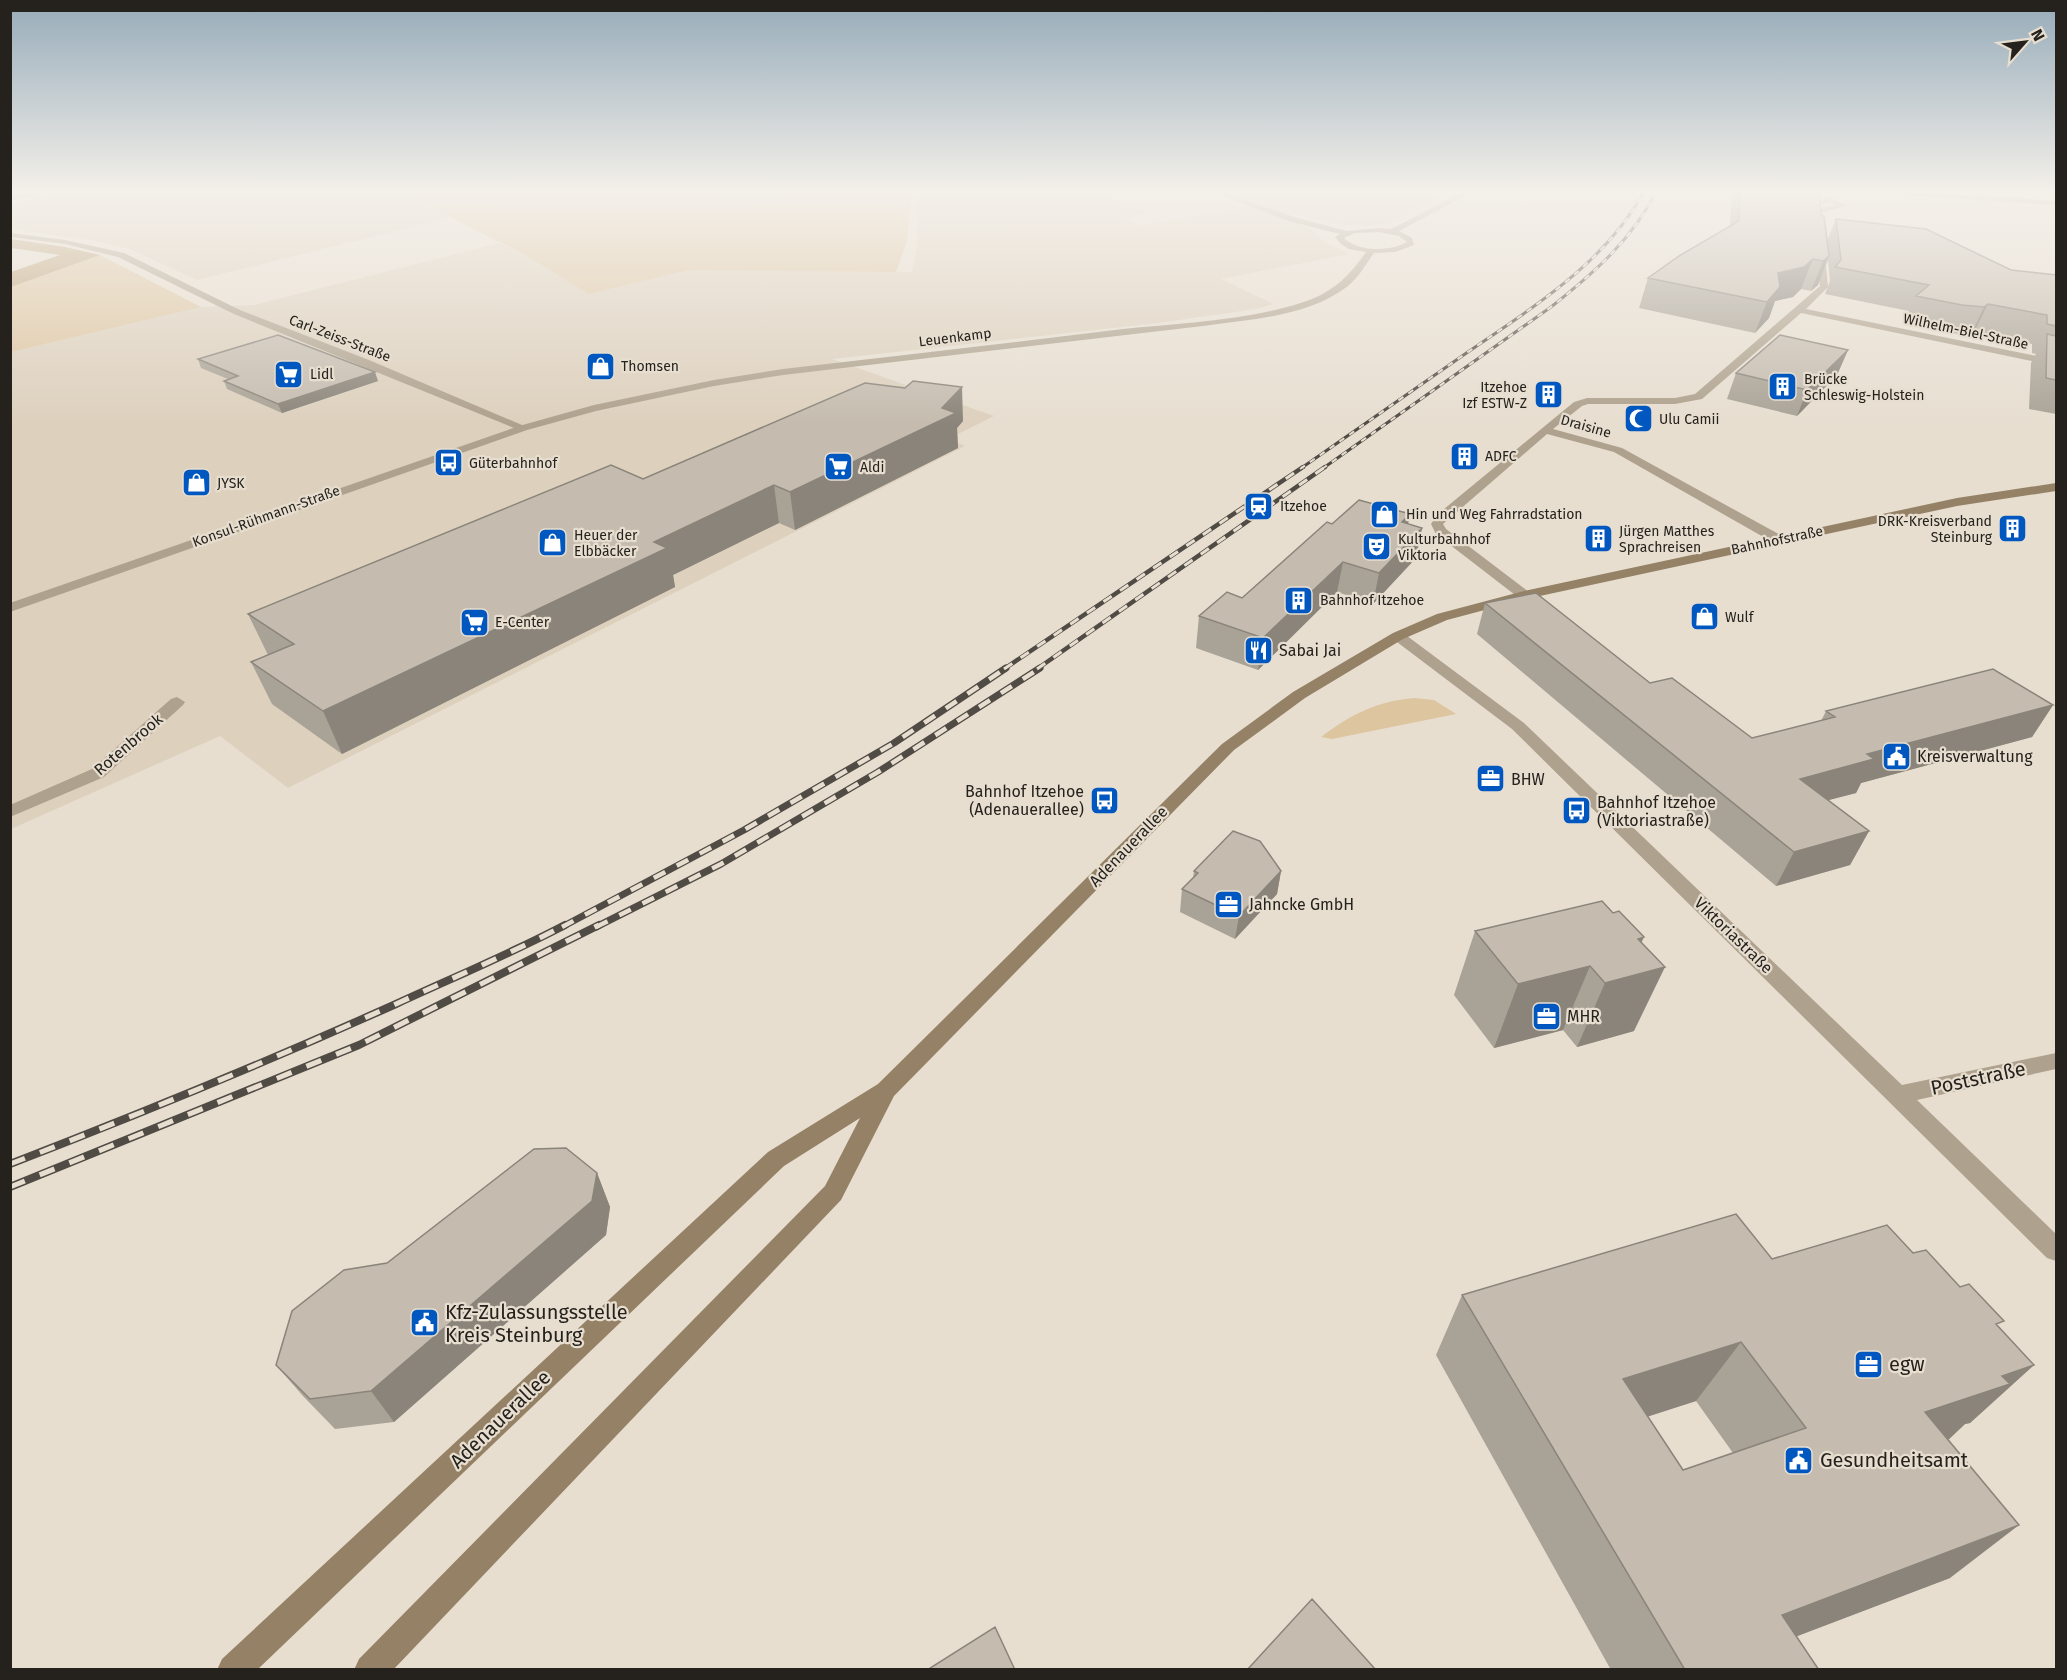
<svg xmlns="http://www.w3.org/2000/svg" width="2067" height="1680" font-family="'Fira Sans',sans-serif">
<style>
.built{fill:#ddd0bd}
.green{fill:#ddc5a0}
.forest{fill:#bb9e71}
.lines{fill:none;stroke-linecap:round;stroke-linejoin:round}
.minor{fill:#aea18d;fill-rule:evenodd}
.tertiary{fill:#aea18d;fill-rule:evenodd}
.secondary{fill:#958266;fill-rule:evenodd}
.rail-far3-casing{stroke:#504b44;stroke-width:3}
.rail-far2-casing{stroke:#504b44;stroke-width:4.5}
.rail-far1-casing{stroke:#504b44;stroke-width:7}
.rail-casing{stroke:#504b44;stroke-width:8}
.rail-far3{stroke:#e7ded0;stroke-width:2;stroke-dasharray:6;stroke-linecap:butt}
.rail-far2{stroke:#e7ded0;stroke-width:3;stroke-dasharray:10;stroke-linecap:butt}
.rail-far1{stroke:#e7ded0;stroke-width:4.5;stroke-dasharray:13;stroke-linecap:butt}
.rail{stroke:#e7ded0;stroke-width:5;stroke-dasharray:16;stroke-linecap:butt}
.wall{fill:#a9a296;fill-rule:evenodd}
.shaded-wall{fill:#8a847a}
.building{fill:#c5bcaf;stroke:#8a847a;stroke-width:1.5;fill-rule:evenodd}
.labels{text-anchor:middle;stroke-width:4.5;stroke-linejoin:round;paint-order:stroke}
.far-street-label{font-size:14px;fill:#25221d;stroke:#e7ded0}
.far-poi-label{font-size:14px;fill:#25221d;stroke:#e7ded0;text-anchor:start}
.poi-label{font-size:16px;fill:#25221d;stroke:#e7ded0;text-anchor:start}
.street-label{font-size:16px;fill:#25221d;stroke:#e7ded0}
.near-street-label{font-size:20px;fill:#25221d;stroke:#e7ded0}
.near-poi-label{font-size:20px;fill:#25221d;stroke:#e7ded0;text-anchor:start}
</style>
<rect width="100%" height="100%" fill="#e7ded0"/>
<path class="built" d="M71,190H395L449,218L197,280L130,249L90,240L11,229L10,205Z
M702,190H809L749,203Z
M918,190H1148L1109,197L1148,213L1123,218L1140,226L1250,206L1310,228L1324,242L1350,254L1221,279L1273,304L1256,309L1158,323L832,359L994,416L948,439L965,446L288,788L220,736L11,829L10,352L201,307L254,305L500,243L520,252L589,294L689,270L912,272L917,247Z
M1219,190H1451L1413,212L1385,224L1370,226L1345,225L1281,212Z"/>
<path class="green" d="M395,190H702L749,203L809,190H912L907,241L896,272L689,270L589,294L520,252Z
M100,255L201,307L11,352V287Z
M1414,698L1434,700L1456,714L1332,739L1321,737C1350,715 1377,701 1414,698Z"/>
<path class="forest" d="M11,239L65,247L100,255L11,287V272L60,255L11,248Z"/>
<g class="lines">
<path class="minor" d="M40,190H52L10,201V197Z
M2052,190H2056V193H2053Z
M1829,198L1848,205L1821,213L1828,287L1806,309L2056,360V366L1801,313L1702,399L1675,404H1588L1582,406L1553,429L1622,448L1784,537L1786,540L1784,543H1774L1614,452L1547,434L1443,524L1446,529L1529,592L1531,595L1529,598H1519L1436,534L1431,524L1438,514L1574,402L1587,398H1675L1695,394L1820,286L1812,202ZM1829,202L1836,205L1820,208V204Z
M10,233L65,240L124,253L240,310L369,360L529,428L523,431L519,430L234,314L118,257L65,244L10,237Z
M1398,632L1403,633L1524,723L1902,1085L2056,1053V1069L1917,1100L2056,1234V1261L2047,1258L1512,729L1393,639L1391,636Z
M177,697L185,702L183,705L104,777L10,817V805L92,769L171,699Z"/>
<path class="tertiary" d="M1209,190H1218L1294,217L1347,231L1379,228L1391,229L1467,190H1476L1399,231L1412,238L1414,245L1395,252L1374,253C1366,264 1359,277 1348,286C1308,317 1251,319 1203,326L783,375L714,386L596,411L527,430L10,612V603L519,426L594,405L714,380L783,369C896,356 1010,343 1123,329C1182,323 1257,320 1312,299C1336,289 1351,274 1366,252L1349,249L1341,244L1335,237L1340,234L1288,221ZM1379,232L1399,236L1407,242C1390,252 1358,252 1344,238L1355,233Z
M1853,190H1887L2056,201V205L1856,192Z"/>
<path class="secondary" d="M2056,483V491L1957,506L1526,599L1447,620L1403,639L1305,698L1234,750L894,1096L841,1200L393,1670H354L359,1659L825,1186L860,1118L784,1166L257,1670H217L222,1659L768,1152L878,1084L1222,744L1293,692L1393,633L1437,614L1524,591L1957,498Z"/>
<defs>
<path id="rail-far3" d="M1300,469C1355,431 1410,392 1465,354C1533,307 1605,264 1645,190
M1322,469L1551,307C1594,273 1632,240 1657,190"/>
<path id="rail-far2" d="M1004,669L1303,467
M1037,669L1325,467"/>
<path id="rail-far1" d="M562,927L744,830L894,743L1006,668
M596,927L721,864L878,772L1040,668"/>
<path id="rail" d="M10,1164C140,1114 269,1061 396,1004C452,978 510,954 565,925
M10,1187L359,1045L599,925"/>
</defs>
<use href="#rail-far3" class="rail-far3-casing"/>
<use href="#rail-far2" class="rail-far2-casing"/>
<use href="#rail-far1" class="rail-far1-casing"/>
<use href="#rail" class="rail-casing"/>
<use href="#rail-far3" class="rail-far3"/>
<use href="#rail-far2" class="rail-far2"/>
<use href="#rail-far1" class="rail-far1"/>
<use href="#rail" class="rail"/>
</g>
<path class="wall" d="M1732,190H1819L1821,215L1827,241L1836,219L2011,270L2056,275V414L2029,409L2031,363L2036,354L2032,353V344L1974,332L1971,335L1949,333L1904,323L1909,311L1825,294L1830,281L1828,260L1818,285L1811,291L1801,289L1793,297L1775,301L1769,318L1755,333L1639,308L1648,278L1730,227Z
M1848,350L1837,375L1797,416L1727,399L1736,373Z
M198,359L378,381L282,413L227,389L224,381L228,379L201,368Z
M963,421L957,428L958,448L795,530L779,523L673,575L675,587L342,754L272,704L251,662L268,655L248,614L643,479Z
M1410,514L1408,524L1422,528L1416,558L1373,604L1337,592L1258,670L1196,648L1199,616L1242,598L1332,524Z
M1485,603L1650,683L1752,738L1821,721L1826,711L2053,705L2032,737L1861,783L1856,793L1828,800L1869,831L1850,865L1776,886L1477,634Z
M1194,871H1281L1277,894L1235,939L1180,912L1182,889L1193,878Z
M1475,931L1641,942L1634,1031L1577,1047L1563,1030L1494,1048L1454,995Z
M597,1173L610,1207L606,1235L394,1422L335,1429L303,1396L276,1365L387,1263Z
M1913,1253L1960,1287L2034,1365L1970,1423L1965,1424L1948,1440L1950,1578L1796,1636L1819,1670H1611L1436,1355L1462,1295L1772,1259ZM1696,1401L1733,1453L1683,1470L1648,1416Z"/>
<path class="shaded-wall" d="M1829,256L1818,285L1811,291L1823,261Z
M1813,259L1801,289L1793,297L1775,301L1769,318L1755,333L1778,273Z
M1988,304L1974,332L1971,335L1984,307Z
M1848,350L1837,375L1797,416L1807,390Z
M375,372L378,381L282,413L278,404Z
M962,387L963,421L957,428L958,448L795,530L790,492L942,408Z
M774,485L779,523L673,575L675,587L342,754L323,711L654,542Z
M1410,514L1404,543L1402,522Z
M1422,528L1416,558L1373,604L1379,573Z
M1343,562L1337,592L1258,670L1263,638Z
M2053,705L2032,737L1861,783L1856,793L1783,812L1800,779L1867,754Z
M1869,831L1850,865L1776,886L1794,852Z
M1281,871L1277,894L1235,939L1239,916Z
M1644,937L1625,978L1665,967L1634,1031L1577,1047L1605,983L1638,939Z
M1590,966L1563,1030L1494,1048L1518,984Z
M597,1173L610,1207L606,1235L394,1422L371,1391Z
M1741,1342L1696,1401L1585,1437L1623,1379Z
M2034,1365L1970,1423L1965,1424L1946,1442L1925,1412L2002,1376Z
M2019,1525L1950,1578L1727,1663L1782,1615Z"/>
<path class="building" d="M1740,190H1819L1821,215L1824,216L1829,256L1823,261L1813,259L1804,267L1778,273L1780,287L1767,302L1648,278L1679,256L1739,221Z
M1836,219L1926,229L2011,270L2056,275V326L2047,324V315L1988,304L1984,307L1962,305L1916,296L1929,285L1835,267L1841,260Z
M2047,334L2056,336V380L2046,378Z
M278,335L375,372L278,404L224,381L238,376L198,359Z
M1780,335L1848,350L1807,390L1736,373Z
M913,381L962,387L942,408L956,413L790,492L774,485L654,542L667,548L323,711L251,662L294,644L248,614L611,465L643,479L865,383L905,388Z
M1359,500L1410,514L1402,522L1422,528L1379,573L1343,562L1263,638L1199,616L1227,592L1242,598L1327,522L1332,524Z
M1536,593L1650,683L1672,678L1752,738L1835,717L1826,711L1993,669L2053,705L1867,754L1874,759L1800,779L1869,831L1794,852L1485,603Z
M1233,831L1260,841L1281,871L1239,916L1182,889L1198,873L1194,871Z
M1602,901L1613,913L1619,911L1644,937L1638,939L1665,967L1605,983L1590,966L1518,984L1475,931Z
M566,1148L597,1173L592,1201L371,1391L310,1399L276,1365L292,1311L344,1270L387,1263L534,1149Z
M1736,1214L1772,1259L1887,1225L1913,1253L1926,1250L1960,1287L1969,1284L2004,1321L1996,1324L2034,1365L2002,1376L2010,1384L1925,1412L2019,1525L1782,1615L1819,1670H1685L1462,1295ZM1741,1342L1806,1428L1683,1470L1623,1379Z
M1312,1599L1376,1670H1247Z
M995,1627L1015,1670H927Z"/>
<linearGradient id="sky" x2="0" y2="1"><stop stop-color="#96abb9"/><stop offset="0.45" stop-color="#f4f0ea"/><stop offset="1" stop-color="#f4f0ea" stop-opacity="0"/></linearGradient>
<rect width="2067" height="425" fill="url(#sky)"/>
<defs>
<symbol id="shop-square" viewBox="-11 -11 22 22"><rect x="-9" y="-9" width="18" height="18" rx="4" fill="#0057c0" stroke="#e7ded0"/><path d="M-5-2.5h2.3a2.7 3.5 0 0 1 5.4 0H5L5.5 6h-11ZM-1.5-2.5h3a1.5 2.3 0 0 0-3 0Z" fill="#fff"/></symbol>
<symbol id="supermarket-square" viewBox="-11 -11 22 22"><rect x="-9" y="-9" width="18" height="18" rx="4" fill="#0057c0" stroke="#e7ded0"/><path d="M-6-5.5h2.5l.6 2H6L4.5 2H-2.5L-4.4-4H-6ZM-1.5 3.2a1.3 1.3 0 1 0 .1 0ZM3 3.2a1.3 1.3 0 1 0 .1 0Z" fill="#fff"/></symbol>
<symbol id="building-square" viewBox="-11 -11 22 22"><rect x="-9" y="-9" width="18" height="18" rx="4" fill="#0057c0" stroke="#e7ded0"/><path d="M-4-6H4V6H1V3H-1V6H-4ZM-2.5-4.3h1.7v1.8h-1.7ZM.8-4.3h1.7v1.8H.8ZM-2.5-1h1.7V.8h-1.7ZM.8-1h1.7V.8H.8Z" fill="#fff"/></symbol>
<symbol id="mosque-square" viewBox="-11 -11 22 22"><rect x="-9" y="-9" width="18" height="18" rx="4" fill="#0057c0" stroke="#e7ded0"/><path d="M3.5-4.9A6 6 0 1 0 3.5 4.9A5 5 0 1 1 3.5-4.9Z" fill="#fff"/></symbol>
<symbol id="bus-square" viewBox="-11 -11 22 22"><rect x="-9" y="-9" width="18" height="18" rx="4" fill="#0057c0" stroke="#e7ded0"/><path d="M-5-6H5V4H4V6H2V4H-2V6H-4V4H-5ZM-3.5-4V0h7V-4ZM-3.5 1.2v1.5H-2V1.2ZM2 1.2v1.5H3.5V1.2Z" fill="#fff"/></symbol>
<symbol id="station-square" viewBox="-11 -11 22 22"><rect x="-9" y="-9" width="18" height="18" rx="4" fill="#0057c0" stroke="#e7ded0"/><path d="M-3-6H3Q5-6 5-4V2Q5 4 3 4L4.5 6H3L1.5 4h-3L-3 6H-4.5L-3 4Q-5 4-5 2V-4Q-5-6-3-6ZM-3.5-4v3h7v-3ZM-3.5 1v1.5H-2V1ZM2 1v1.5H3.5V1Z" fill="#fff"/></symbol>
<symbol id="theatre-square" viewBox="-11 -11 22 22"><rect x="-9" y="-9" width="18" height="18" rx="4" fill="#0057c0" stroke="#e7ded0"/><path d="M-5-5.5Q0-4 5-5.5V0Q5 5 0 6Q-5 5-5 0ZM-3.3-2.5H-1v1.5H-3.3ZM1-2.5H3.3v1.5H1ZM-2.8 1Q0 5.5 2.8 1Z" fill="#fff"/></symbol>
<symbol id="restaurant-square" viewBox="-11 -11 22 22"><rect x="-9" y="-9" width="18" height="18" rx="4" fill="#0057c0" stroke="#e7ded0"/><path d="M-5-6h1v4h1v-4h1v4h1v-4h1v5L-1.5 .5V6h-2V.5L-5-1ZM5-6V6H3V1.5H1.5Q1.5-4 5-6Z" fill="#fff"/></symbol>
<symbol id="civic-square" viewBox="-11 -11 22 22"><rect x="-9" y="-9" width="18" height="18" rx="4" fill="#0057c0" stroke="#e7ded0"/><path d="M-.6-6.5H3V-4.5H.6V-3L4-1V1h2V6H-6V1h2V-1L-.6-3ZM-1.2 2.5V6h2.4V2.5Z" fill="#fff"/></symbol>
<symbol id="office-square" viewBox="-11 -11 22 22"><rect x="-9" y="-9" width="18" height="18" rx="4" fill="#0057c0" stroke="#e7ded0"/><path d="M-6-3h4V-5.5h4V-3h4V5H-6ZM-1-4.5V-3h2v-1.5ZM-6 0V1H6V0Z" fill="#fff"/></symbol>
</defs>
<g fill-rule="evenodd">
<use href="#shop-square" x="584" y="350" width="33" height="33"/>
<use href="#supermarket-square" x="272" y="358" width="33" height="33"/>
<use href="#building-square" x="1766" y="370" width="33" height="33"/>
<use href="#building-square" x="1532" y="378" width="33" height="33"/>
<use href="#mosque-square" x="1622" y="402" width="33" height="33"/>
<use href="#building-square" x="1448" y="440" width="33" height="33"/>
<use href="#bus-square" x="432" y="446" width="33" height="33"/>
<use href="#supermarket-square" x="822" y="450" width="33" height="33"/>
<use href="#shop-square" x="180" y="466" width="33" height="33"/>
<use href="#station-square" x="1242" y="490" width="33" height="33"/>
<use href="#shop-square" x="1368" y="498" width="33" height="33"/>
<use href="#building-square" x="1996" y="512" width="33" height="33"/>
<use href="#building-square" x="1582" y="522" width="33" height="33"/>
<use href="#shop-square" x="536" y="526" width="33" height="33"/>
<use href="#theatre-square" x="1360" y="530" width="33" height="33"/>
<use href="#building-square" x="1282" y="584" width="33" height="33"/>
<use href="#shop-square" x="1688" y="600" width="33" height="33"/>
<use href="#supermarket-square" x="458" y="606" width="33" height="33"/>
<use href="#restaurant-square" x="1242" y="634" width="33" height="33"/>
<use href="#civic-square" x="1880" y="740" width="33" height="33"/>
<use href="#office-square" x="1474" y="762" width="33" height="33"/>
<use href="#bus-square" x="1088" y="784" width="33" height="33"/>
<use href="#bus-square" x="1560" y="794" width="33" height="33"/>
<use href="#office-square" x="1212" y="888" width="33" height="33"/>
<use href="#office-square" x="1530" y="1000" width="33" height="33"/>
<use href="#civic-square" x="408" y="1306" width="33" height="33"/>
<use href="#office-square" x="1852" y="1348" width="33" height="33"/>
<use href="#civic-square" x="1782" y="1444" width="33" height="33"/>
</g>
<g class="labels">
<g class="far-street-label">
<text transform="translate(1966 331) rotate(12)" y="5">Wilhelm-Biel-Straße</text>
<text transform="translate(955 337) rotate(-7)" y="5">Leuenkamp</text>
<text transform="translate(340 338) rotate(21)" y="5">Carl-Zeiss-Straße</text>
<text transform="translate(1586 426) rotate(16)" y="5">Draisine</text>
<text transform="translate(266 516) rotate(-20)" y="5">Konsul-Rühmann-Straße</text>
<text transform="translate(1777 540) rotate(-12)" y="5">Bahnhofstraße</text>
</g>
<g class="far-poi-label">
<text x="621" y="371">Thomsen</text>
<text x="310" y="379">Lidl</text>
<text x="1804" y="384">Brücke<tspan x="1804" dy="16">Schleswig-Holstein</tspan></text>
<text x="1527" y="392" text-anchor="end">Itzehoe<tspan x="1527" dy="16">Izf ESTW-Z</tspan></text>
<text x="1659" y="424">Ulu Camii</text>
<text x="1485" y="461">ADFC</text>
<text x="469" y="468">Güterbahnhof</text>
<text x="860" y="472">Aldi</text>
<text x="217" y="488">JYSK</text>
<text x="1280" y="511">Itzehoe</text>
<text x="1406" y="519">Hin und Weg Fahrradstation</text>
<text x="1992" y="526" text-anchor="end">DRK-Kreisverband<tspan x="1992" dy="16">Steinburg</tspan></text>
<text x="1619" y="536">Jürgen Matthes<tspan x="1619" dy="16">Sprachreisen</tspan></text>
<text x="574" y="540">Heuer der<tspan x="574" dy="16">Elbbäcker</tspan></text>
<text x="1398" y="544">Kulturbahnhof<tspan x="1398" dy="16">Viktoria</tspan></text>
<text x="1320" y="605">Bahnhof Itzehoe</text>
<text x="1725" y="622">Wulf</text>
<text x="495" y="627">E-Center</text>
</g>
<g class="poi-label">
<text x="1279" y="656">Sabai Jai</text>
<text x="1917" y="762">Kreisverwaltung</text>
<text x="1511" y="785">BHW</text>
<text x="1084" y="797" text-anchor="end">Bahnhof Itzehoe<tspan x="1084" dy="18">(Adenauerallee)</tspan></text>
<text x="1597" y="808">Bahnhof Itzehoe<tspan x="1597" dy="18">(Viktoriastraße)</tspan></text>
<text x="1249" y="910">Jahncke GmbH</text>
<text x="1567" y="1022">MHR</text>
</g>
<g class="street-label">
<text transform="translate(128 744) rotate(-41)" y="6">Rotenbrook</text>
<text transform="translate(1128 846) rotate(-46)" y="6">Adenauerallee</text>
<text transform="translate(1734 935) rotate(44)" y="6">Viktoriastraße</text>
</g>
<g class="near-street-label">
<text transform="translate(1978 1078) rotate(-12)" y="7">Poststraße</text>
<text transform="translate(500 1419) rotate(-44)" y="7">Adenauerallee</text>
</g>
<g class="near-poi-label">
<text x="445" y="1319">Kfz-Zulassungsstelle<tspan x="445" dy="23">Kreis Steinburg</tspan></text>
<text x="1889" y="1371">egw</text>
<text x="1820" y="1467">Gesundheitsamt</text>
</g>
</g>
<rect width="2067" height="1680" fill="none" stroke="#25221d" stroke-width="24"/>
<g transform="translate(2025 42) rotate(62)" stroke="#e7ded0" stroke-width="4.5" paint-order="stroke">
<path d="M0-4.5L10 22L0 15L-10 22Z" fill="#25221d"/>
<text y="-9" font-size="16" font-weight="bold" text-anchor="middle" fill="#25221d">N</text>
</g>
</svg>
